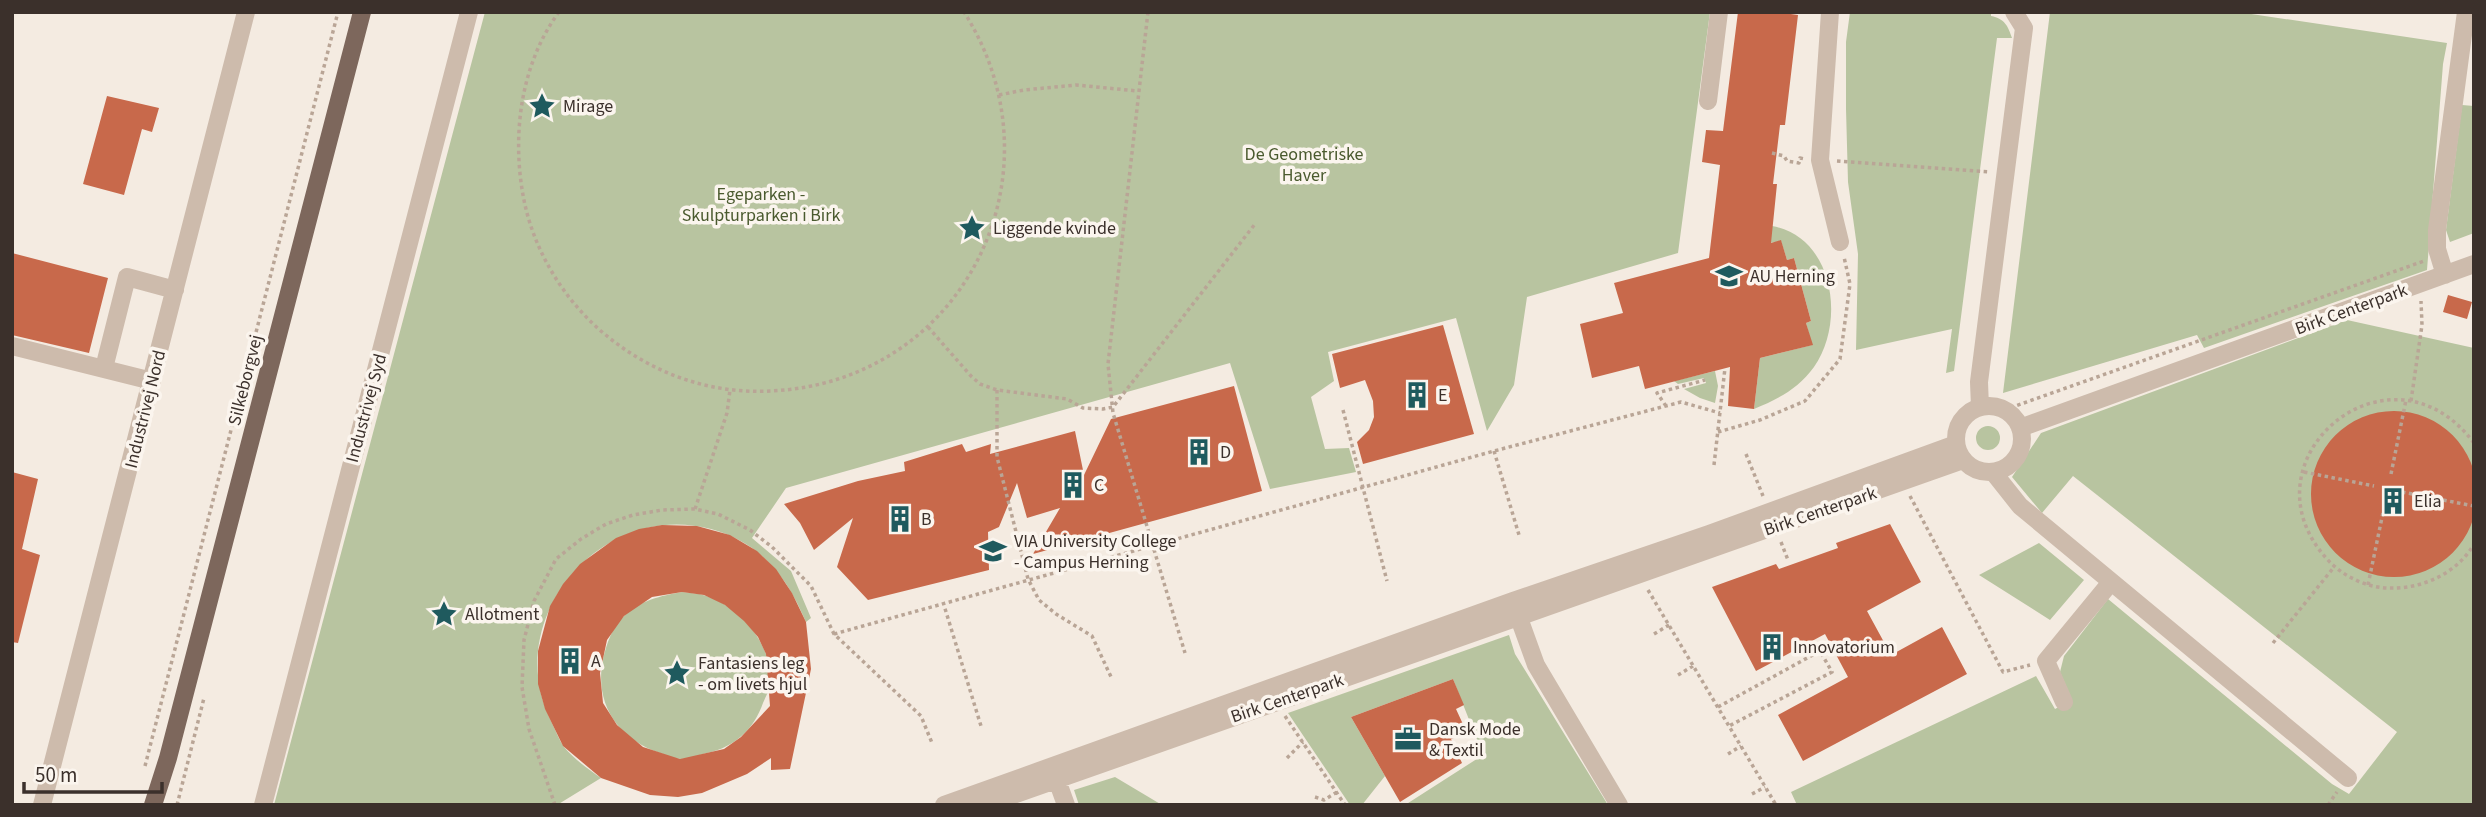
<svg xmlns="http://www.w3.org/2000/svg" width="2486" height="817" font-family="'Source Sans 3',sans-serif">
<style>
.green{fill:#b8c4a0}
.building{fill:#c8694b;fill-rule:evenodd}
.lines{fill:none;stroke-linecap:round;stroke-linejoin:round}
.path{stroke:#b9a596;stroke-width:3.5;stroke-dasharray:3.5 3.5;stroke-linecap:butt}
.minor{stroke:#cdbbac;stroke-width:18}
.major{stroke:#7d675c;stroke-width:18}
.labels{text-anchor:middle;stroke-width:7;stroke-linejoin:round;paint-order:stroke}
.poi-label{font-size:18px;fill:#3b302b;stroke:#fbf5ee;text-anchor:start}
.park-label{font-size:18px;fill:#4a5a2e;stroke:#fbf5ee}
.street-label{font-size:18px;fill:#3b302b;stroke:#fbf5ee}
</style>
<rect width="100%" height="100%" fill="#f4ebe1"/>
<path class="green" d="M485,12H1710L1678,253L1527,297L1514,385L1487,431L1456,318L1328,352L1334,381L1311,397L1325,449L1349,448L1356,472L1270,489L1230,363L786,488L752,538L791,571L811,618L806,622C798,604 790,587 777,572C760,550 737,536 711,529C600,499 499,621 552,723C556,731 559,740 564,747C574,759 588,769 601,778L557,805H274Z
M1850,12H1991V16C2005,19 2008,26 2012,38H1997L1954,371L1946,373L1952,329L1856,350L1858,254L1848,182L1846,109V42Z
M2050,12H2238L2447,43L2443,64L2427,270L2204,348L2197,335L2003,393Z
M2462,105L2474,106V233L2450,242L2446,230Z
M1772,226C1834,237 1846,322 1814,367C1798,389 1778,399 1754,409L1760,358L1812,345L1806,323L1811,321L1794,258L1787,260L1781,241L1770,243Z
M2347,320L2474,348V805H1797L1791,792L2036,676L2055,709L2072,700L2060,672L2064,656L2108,599L2332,784L2349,794L2397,732L2073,476L2042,513L2012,477L2041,433Z
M1715,371L1718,386L1715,403L1700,398L1684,389L1706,383L1704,378L1678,384L1674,381Z
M1976 438a12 12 0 1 1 24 0a12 12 0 1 1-24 0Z
M2039,543L2084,580L2050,620L1979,575Z
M682,592C689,593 697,593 703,595C739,605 773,644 770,682C770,689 766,696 763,703C754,729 735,747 707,753C699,755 689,759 681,759C675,759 666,755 660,753C617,739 594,703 603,659C607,643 612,627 624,616C640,600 661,596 682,592Z
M1509,635L1515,654L1608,805H1405L1483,755L1453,679L1351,717L1385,776L1362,805H1350L1288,713Z
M1115,777L1162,805H1079L1074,790Z"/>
<path class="building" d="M1738,12H1777L1798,15L1785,125H1780L1773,184H1777L1771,243L1781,240L1787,260L1794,258L1811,321L1806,323L1813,345L1760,358L1754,409L1728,406L1730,367L1645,389L1639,366L1592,378L1580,324L1623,313L1614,283L1709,258L1720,165L1702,162L1706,130L1723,131Z
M107,96L159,108L152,132L142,129L124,195L83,184Z
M12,253L108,278L89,353L12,335Z
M2448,295L2472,302L2467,319L2443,312Z
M1443,325L1474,434L1363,464L1357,442L1369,430L1374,417L1373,401L1365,380L1340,388L1332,354Z
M1234,386L1262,491L1033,554L1060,508L1027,518L1017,483L999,527L988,532L989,570L868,600L837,567L853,518L814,550L800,523L784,504L858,481L905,471L904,462L962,444L966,452L991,444L990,454L1075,431L1084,475L1111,419Z
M2311 494a83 83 0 1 1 166 0a83 83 0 1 1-166 0Z
M12,472L38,479L22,549L40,555L18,643L12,642Z
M1890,524L1921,582L1867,611L1891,655L1942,627L1967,674L1803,761L1778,715L1848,677L1825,634L1756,671L1712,587L1776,564L1779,569L1838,548L1836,543Z
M662,525L697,526L730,535L757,551L776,569L792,593L806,622L811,669L790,769L771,770V758L747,774L702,793L678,797L650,795L601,778L563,746L545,709L538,684V651L550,606L563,584L580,564L616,538L639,529ZM682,592L704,595L725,605L744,621L758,637L766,654L770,706L741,737L724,749L680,759L643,747L617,725L603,703L600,673L607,640L624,616L652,597Z
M1453,679L1464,705L1456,709L1467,733L1451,739L1462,763L1400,802L1351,717Z"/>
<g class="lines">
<path class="path" d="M559,12C519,66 511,141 525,205C537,258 569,307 612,340C657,375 712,394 770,391C963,383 1067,174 964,12
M1148,12L1108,364L1113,413L1185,653
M999,95L1024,90L1076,85L1138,91
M1772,153L1784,156L1787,161L1799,163L1800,158L1805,159
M1837,161L1990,172
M928,327L971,376L980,384L997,390L1067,399L1083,408L1103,409L1113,407L1255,224
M997,390V457L1028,579L1039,600L1056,614L1092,636L1112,679
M2411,401L2422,325L2421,301
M1666,406L1657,393L1705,380
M1343,410L1387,581
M2004,410L2424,261
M1718,432L1760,420L1805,401L1840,359L1850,284L1844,257
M2474,443C2390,331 2237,460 2327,559C2343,577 2369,589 2393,588C2425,588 2458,572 2474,544
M1494,451L1519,535
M1746,454L1763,496
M1714,465L1725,368
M2304,472L2374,486
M2391,474L2406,400
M2402,492L2474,506
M1910,496L2003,672L2030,665
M695,509L727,413L730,390
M1781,542L1788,560
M2368,585L2385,503
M1648,590L1776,805
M943,602L981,726
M834,634L1494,451L1681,402L1720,413
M1654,634L1669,625
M2273,643L2334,567
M1678,675L1693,666
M1718,707L1820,651L1832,672L1729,726
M1285,716L1345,805
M1728,754L1741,746
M1287,758L1303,742
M145,766L338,12
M1752,794L1765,787
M1315,797L1324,800L1337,792
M177,805L204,698
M555,805L529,729L522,687L524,640L534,601L556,559L581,539L606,524L633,515L662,510L695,509L718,514L750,530L772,547L811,586L834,634L921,716L932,743
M2328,805L2337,792"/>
<path class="minor" d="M1830,12L1820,160L1840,242
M1708,101L1719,12
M2445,275L2437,249V230L2466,12
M12,346L152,381
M104,368L127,277L175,290
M1956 439a33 33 0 1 1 66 0a33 33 0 1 1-66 0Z
M1980,407L1979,382L2024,28L2014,12
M2020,428L2474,264
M1993,472L2020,506L2348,778
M1515,607L1536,665L1619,805
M2064,702L2046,661L2111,582
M1053,769L1066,805
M42,805L246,12
M263,805L469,12
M944,805L1513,601L1709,534L1956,444
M985,805L1963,460"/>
<path class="major" d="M153,805L168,758L362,12"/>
</g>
<defs>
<symbol id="sight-bare" viewBox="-9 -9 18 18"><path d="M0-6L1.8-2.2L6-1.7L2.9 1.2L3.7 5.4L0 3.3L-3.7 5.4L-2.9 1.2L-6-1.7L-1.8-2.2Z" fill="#1f5a5e" stroke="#fbf5ee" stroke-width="2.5" paint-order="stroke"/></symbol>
<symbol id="school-bare" viewBox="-9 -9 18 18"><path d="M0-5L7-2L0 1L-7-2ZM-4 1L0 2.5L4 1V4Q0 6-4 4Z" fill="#1f5a5e" stroke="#fbf5ee" stroke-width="2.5" paint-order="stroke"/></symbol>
<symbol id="building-bare" viewBox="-9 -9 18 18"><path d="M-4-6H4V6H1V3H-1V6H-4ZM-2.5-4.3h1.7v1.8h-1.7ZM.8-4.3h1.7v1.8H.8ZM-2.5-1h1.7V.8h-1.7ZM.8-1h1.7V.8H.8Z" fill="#1f5a5e" stroke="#fbf5ee" stroke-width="2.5" paint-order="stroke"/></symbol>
<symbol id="university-bare" viewBox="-9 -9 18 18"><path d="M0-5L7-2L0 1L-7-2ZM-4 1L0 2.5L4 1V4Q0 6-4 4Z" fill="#1f5a5e" stroke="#fbf5ee" stroke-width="2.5" paint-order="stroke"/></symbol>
<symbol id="office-bare" viewBox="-9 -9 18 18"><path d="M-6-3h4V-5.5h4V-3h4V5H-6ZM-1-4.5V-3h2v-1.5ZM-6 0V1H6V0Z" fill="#1f5a5e" stroke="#fbf5ee" stroke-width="2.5" paint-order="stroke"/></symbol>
</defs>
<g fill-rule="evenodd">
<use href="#sight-bare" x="523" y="87" width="38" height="38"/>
<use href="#sight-bare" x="953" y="209" width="38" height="38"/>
<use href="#school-bare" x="1710" y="257" width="38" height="38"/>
<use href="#building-bare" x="1398" y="376" width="38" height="38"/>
<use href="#building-bare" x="1180" y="433" width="38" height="38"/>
<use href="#building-bare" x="1054" y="466" width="38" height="38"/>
<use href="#building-bare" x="2374" y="482" width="38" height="38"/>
<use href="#building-bare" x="881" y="500" width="38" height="38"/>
<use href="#university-bare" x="974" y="532" width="38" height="38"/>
<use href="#sight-bare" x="425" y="595" width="38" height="38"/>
<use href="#building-bare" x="1753" y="628" width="38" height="38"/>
<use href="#building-bare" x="551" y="642" width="38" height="38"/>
<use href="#sight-bare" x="658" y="654" width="38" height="38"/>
<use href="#office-bare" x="1389" y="720" width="38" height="38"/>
</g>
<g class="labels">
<g class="poi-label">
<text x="563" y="112">Mirage</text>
<text x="993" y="234">Liggende kvinde</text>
<text x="1750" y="282">AU Herning</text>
<text x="1438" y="401">E</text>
<text x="1220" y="458">D</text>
<text x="1094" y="491">C</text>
<text x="2414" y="507">Elia</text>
<text x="921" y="525">B</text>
<text x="1014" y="547">VIA University College<tspan x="1014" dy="21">- Campus Herning</tspan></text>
<text x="465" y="620">Allotment</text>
<text x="1793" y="653">Innovatorium</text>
<text x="591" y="667">A</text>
<text x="698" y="669">Fantasiens leg<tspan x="698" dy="21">- om livets hjul</tspan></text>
<text x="1429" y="735">Dansk Mode<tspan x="1429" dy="21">&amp; Textil</tspan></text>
</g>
<g class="park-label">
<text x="1304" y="160">De Geometriske<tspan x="1304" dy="21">Haver</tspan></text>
<text x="761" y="200">Egeparken -<tspan x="761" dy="21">Skulpturparken i Birk</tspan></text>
</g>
<g class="street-label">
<text transform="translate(2351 309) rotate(-20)" y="6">Birk Centerpark</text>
<text transform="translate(245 380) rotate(-76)" y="6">Silkeborgvej</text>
<text transform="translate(366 408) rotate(-75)" y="6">Industrivej Syd</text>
<text transform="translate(145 409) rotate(-76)" y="6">Industrivej Nord</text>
<text transform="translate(1820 511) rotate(-19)" y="6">Birk Centerpark</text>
<text transform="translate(1287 698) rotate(-19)" y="6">Birk Centerpark</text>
</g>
</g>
<rect width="2486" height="817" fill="none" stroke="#3b302b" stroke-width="28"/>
<path d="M24 782v10h138v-10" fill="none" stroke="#3b302b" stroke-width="3.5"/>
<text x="35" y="782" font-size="21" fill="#3b302b" stroke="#fbf5ee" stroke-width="5" paint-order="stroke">50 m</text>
</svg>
